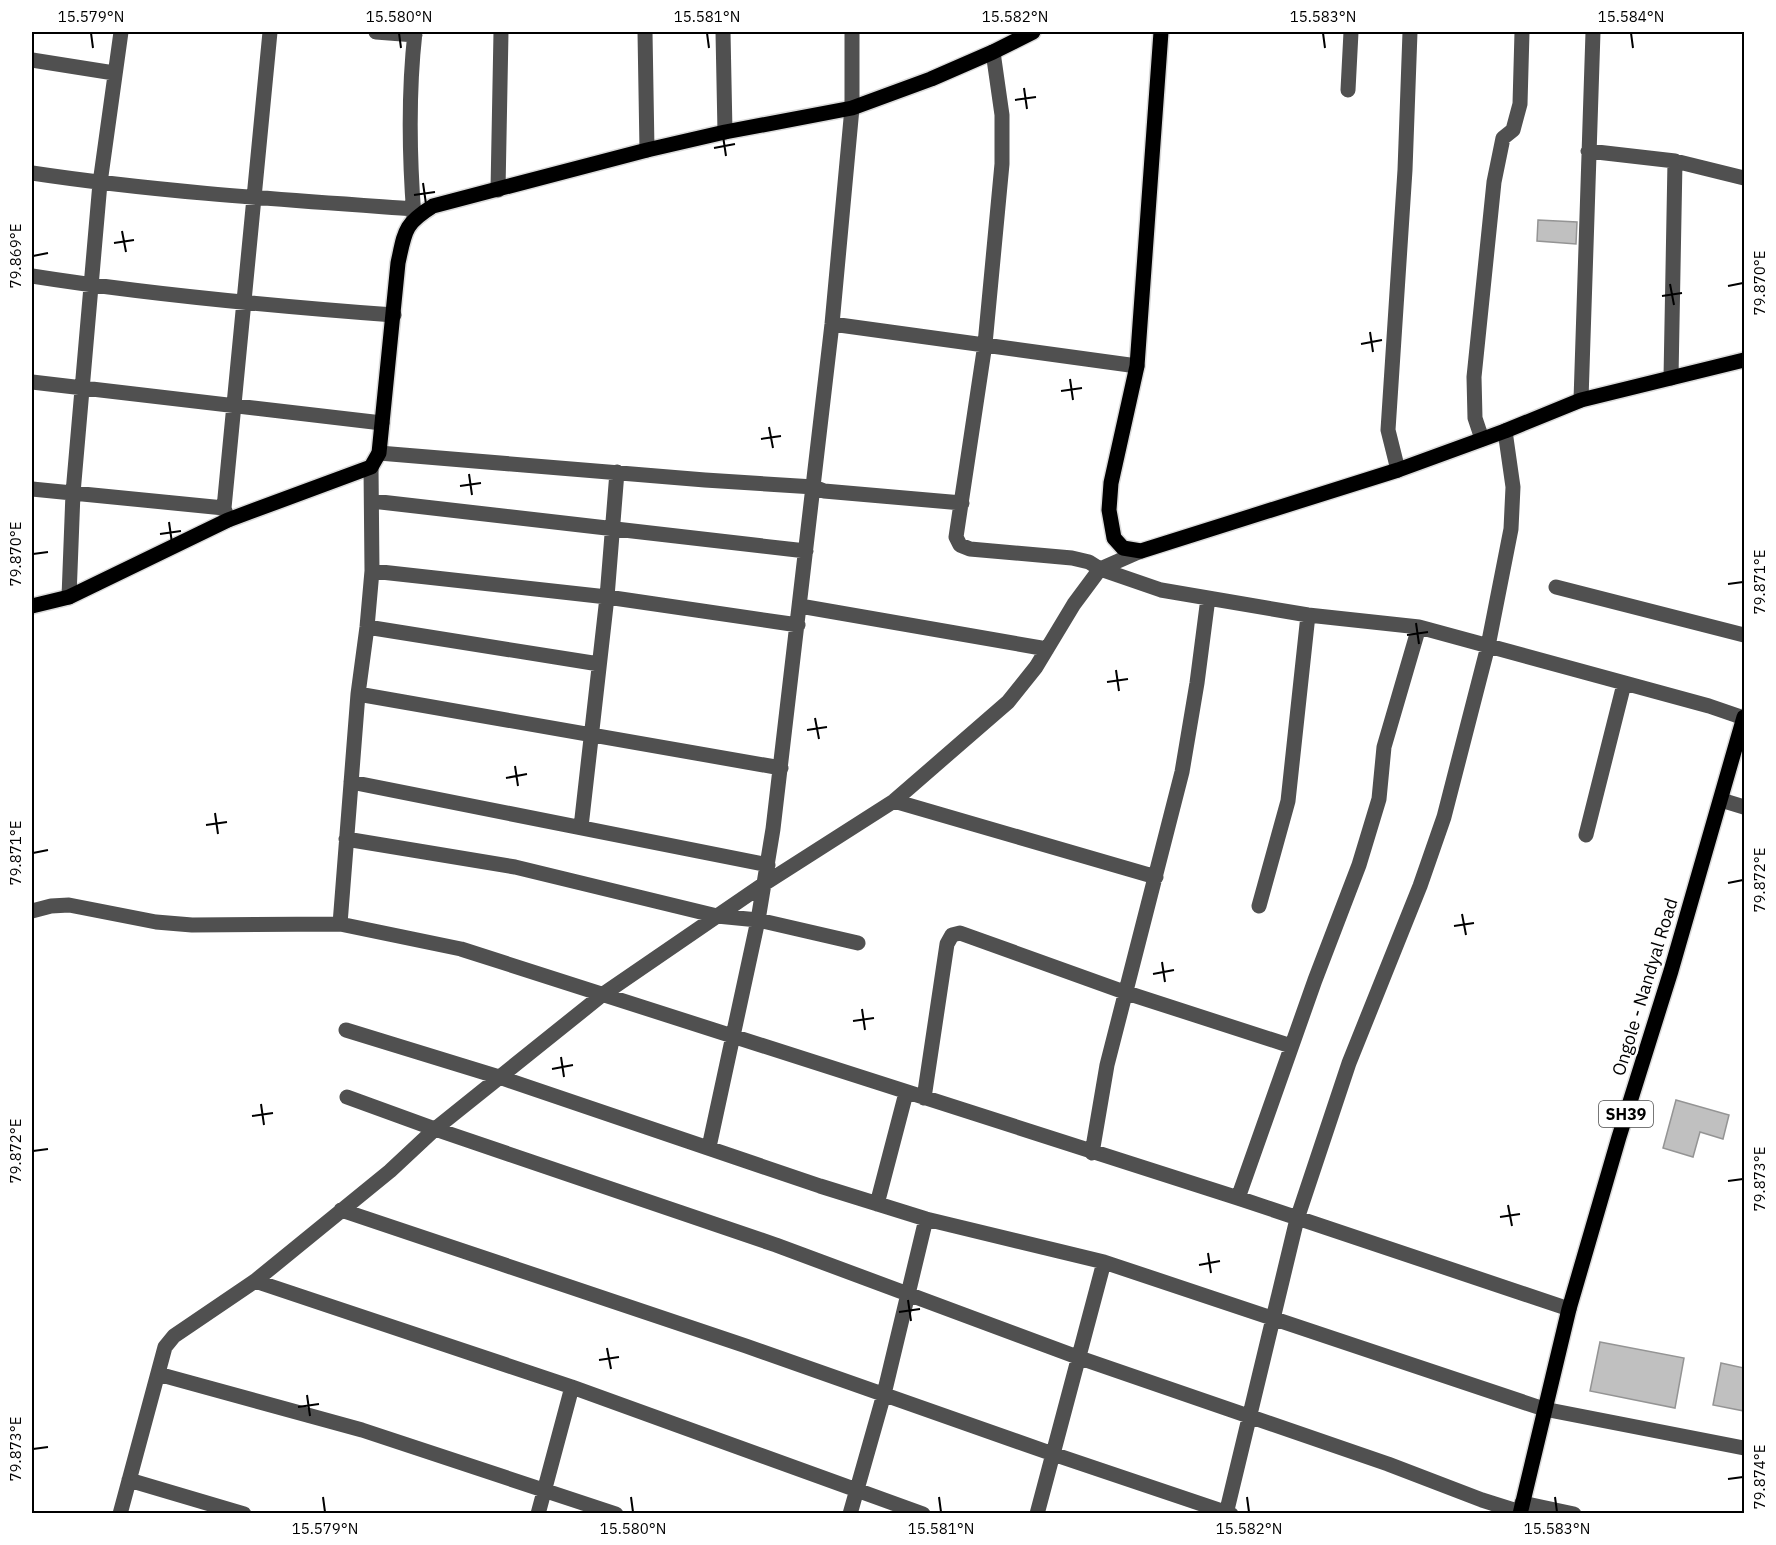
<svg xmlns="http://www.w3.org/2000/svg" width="1776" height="1545" font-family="'IBM Plex Sans',sans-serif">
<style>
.building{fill:#c0c0c0;stroke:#949494;stroke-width:1.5}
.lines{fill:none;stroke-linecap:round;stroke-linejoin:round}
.major-casing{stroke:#dbdbdb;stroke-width:18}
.minor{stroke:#505050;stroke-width:15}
.major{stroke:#000;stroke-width:15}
.ticks{fill:none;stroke:#000;stroke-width:2}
.labels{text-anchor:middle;stroke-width:5;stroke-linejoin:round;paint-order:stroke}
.shield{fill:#fff;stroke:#4c4c4c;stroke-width:1.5}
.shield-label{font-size:16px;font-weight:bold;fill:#000}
.street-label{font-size:18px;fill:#000;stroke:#fff}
.neatline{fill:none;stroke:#000;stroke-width:2}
.ticks-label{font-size:15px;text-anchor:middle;fill:#000}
</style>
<rect width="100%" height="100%" fill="#fff"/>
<path class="building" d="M1538,220L1577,222L1576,244L1537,241Z
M1676,1100L1729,1115L1723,1139L1700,1132L1693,1157L1663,1148Z
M1600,1342L1684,1358L1675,1408L1590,1391Z
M1721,1363L1744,1368V1411L1713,1405Z"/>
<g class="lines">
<defs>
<path id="major" d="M1161,32L1137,366L1111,483L1109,510L1114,538L1123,548L1141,551L1398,470L1505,431L1581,400L1744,360
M32,606L69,597L228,520L371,467L379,453L398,263C405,231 404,224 433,206L647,150L725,132L852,108L931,79L993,52L1033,32
M1520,1514L1569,1309L1619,1137L1671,971L1744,717"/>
</defs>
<use href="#major" class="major-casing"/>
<path class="minor" d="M376,32L415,35
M645,32L647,150
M723,32L725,132
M993,52L1002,115V164L985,344L956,537L960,545L970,549L1072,558L1089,562L1100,569L1161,590L1308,615L1419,627L1709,706L1744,718
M32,60L114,73
M1348,90L1351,32
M1588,151L1675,161L1744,178
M32,173C158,192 286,200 414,209
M498,190L501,32
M414,217C409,153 408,95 415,32
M32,276C152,295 273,306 394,315
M832,324L1137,366
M1671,378L1675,161
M32,382L382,423
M1581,400L1593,32
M1482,439L1475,418L1474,377L1494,182L1503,138L1513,130L1520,104L1522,32
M379,453L705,480L814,487L824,491L962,503
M371,467L372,571L367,627L358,694L340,924L461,949L1238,1198L1569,1309
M1398,470L1388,430L1405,170L1410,32
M32,489L224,508
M372,501L806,551
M228,520L224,508L270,32
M372,571L607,597L798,625
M1556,587L1744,635
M69,597L73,493L100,183L121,32
M800,606L1047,649
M367,627L599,664
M358,694L781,768
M351,782L768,865
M1721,800L1744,807
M894,801L1156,877
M581,827L607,597L617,472
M1586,835L1624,684
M346,839L515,867L717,916L758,920L858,943
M1259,906L1288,801L1308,615
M32,911L51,906L69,905L156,922L192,925L340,924
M346,1030L499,1077L820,1186L926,1219L1104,1262L1544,1409L1744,1448
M347,1097L435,1129L776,1245L1080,1358L1388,1464L1482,1500L1520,1512
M924,1098L947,944L952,935L960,933L1127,993L1291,1046
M709,1147L758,920L773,829L832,324L852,108V32
M1092,1153L1107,1065L1182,772L1197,683L1208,598
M1238,1198L1315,980L1359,865L1379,799L1384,747L1419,627
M877,1204L906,1093
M341,1210L746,1346L1053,1454L1231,1514
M255,1281L572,1387L923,1514
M158,1374L362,1430L616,1514
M129,1480L244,1514
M1522,1503L1574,1514
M120,1514L165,1347L174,1336L255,1281L390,1171L435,1129L602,995L764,884L894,801L1008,702L1036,667L1074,604L1100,569L1141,551
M538,1514L572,1387
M850,1514L884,1394L926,1219
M1037,1514L1104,1262
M1226,1514L1297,1219L1349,1063L1420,886L1444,817L1488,646L1511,529L1513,487L1505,431"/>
<use href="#major" class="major"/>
</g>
<path class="ticks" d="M91,33L93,48M399,33L401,48M707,33L709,48M1015,33L1017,48M1323,33L1325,48M1631,33L1633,48M1024,88L1027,109M1015,100L1036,97M723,136L726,156M714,148L735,144M423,183L426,204M414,195L435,192M122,231L126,252M114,243L134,240M33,256L48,253M1670,284L1674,305M1728,286L1743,283M1662,296L1682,293M1370,332L1373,352M1361,344L1382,340M1070,379L1073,400M1061,391L1082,388M769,427L773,448M761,439L781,436M469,474L472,495M460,486L481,483M169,522L172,543M160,534L181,531M33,554L48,552M1728,584L1743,582M1416,623L1419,644M1407,635L1428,632M1116,670L1119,691M1107,682L1128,679M815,718L819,739M807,730L827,727M515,766L518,786M506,778L527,774M215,813L218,834M206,825L227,822M33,853L48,850M1728,883L1743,880M1462,914L1466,935M1454,926L1474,923M1162,962L1165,982M1153,974L1174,970M862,1009L865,1030M853,1021L874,1018M561,1057L564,1077M552,1069L573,1065M261,1104L264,1125M252,1116L273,1113M33,1151L48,1149M1728,1181L1743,1179M1508,1205L1512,1226M1500,1217L1520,1214M1208,1253L1211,1273M1199,1265L1220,1261M908,1300L911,1321M899,1312L920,1309M607,1348L611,1369M599,1360L619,1357M307,1395L310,1416M298,1407L319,1404M33,1449L48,1447M1728,1479L1743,1477M323,1497L325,1512M631,1497L633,1512M939,1497L941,1512M1247,1497L1249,1512M1555,1497L1557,1512"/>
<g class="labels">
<rect class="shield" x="1599" y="1101" width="54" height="26" rx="4.5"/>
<g class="shield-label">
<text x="1626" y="1120">SH39</text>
</g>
<g class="street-label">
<text transform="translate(1645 987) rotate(-73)" y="6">Ongole - Nandyal Road</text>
</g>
</g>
<rect width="1776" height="1545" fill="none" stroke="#ffffff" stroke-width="66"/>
<rect x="33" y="33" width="1710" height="1479" class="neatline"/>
<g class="ticks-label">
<text x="91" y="22">15.579°N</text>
<text x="399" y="22">15.580°N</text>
<text x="707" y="22">15.581°N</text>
<text x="1015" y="22">15.582°N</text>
<text x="1323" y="22">15.583°N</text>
<text x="1631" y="22">15.584°N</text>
<text transform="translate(16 256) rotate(-90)" y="5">79.869°E</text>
<text transform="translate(1760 283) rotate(-90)" y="5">79.870°E</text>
<text transform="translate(16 554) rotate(-90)" y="5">79.870°E</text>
<text transform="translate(1760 582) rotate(-90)" y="5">79.871°E</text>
<text transform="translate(16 853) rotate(-90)" y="5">79.871°E</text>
<text transform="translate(1760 880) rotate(-90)" y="5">79.872°E</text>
<text transform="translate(16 1151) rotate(-90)" y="5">79.872°E</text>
<text transform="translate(1760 1179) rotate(-90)" y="5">79.873°E</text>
<text transform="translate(16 1449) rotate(-90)" y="5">79.873°E</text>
<text transform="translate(1760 1477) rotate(-90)" y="5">79.874°E</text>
<text x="325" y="1534">15.579°N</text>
<text x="633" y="1534">15.580°N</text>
<text x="941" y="1534">15.581°N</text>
<text x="1249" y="1534">15.582°N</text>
<text x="1557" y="1534">15.583°N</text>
</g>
</svg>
